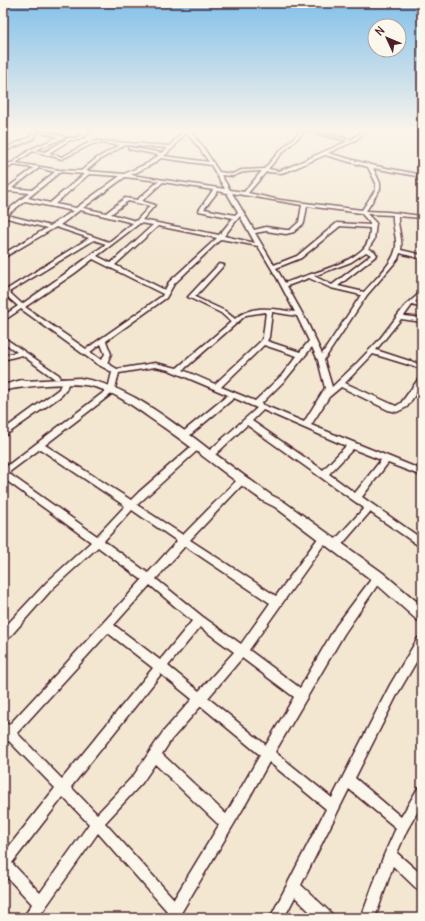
<svg xmlns="http://www.w3.org/2000/svg" width="425" height="921" font-family="Delius,sans-serif">
<style>
.lines{fill:none;stroke-linecap:round;stroke-linejoin:round}
.street-casing{stroke:#4a1f2b;stroke-width:3}
.secondary-casing{stroke:#4a1f2b;stroke-width:3}
.street{fill:#fbf7ec;fill-rule:evenodd}
.secondary{fill:#fbf7ec;fill-rule:evenodd}
</style>
<rect width="100%" height="100%" fill="#f3e7d2"/>
<filter id="ink" filterUnits="userSpaceOnUse"><feTurbulence type="fractalNoise" baseFrequency=".025" numOctaves="2"/><feDisplacementMap in="SourceGraphic" scale="8" xChannelSelector="R" yChannelSelector="G"/><feConvolveMatrix kernelMatrix="1 2 1 2 8 2 1 2 1" color-interpolation-filters="sRGB"/></filter>
<g filter="url(#ink)">
<g class="lines">
<defs>
<path id="street" d="M33,131H37L33,139L3,152V149L30,137Z
M38,131H44L65,137L36,150L45,152L68,138H76L89,131H93L78,140H70L49,153L62,157L90,142L98,141L170,146L183,131H190L203,147L219,172L232,174L242,170L264,169L278,153L301,131H305L280,155L268,169L279,171L287,168L348,141L306,131H312L351,140L362,131H366L353,142L328,153L371,165L422,175V177L373,168L380,183V189L366,211L388,212L422,216V218L398,216C397,227 403,238 401,250L422,255V259L400,253L398,259L367,295L324,360L332,387L357,363L379,340L405,306L422,291V296L415,302L422,304V308L412,305L404,316L422,318V322L401,319L376,350L422,365V369L373,354L345,383L396,406L401,403L420,377H422V384L407,407L397,412L388,410L341,387L329,397L311,425L422,470V476L388,463L362,497L422,539V548L370,512L339,548L336,549L333,548L331,545L333,542L364,508L247,425L216,454H210L209,452L210,450L257,408L234,398L190,435H184L183,433L184,431L228,395L169,370L155,367L119,373L114,392L45,445L131,500L139,492L194,444H200L201,446L200,448L137,505L183,535L239,478H245L246,480L245,482L190,540L276,596L321,534L324,533L327,534L328,537L327,540L249,650L300,688L336,626L375,574L378,573L381,574L383,577L381,580L344,634L275,752L332,798L390,685L418,638L422,637V652L398,693L355,778L401,817L418,788L422,786V804L407,830L397,853L422,875V891L417,889L393,866L375,918H361L384,855L396,828L349,789L301,885L331,913L333,918H316L295,897L284,918H270L326,809L269,762L247,802L178,918H163L167,911L98,833L38,918H23L32,904L3,873V854L55,788L9,741L3,745V721L9,725L61,669L142,580L98,547L53,588L7,640L3,641V629L47,582L91,542L3,478V469L108,389L112,372L97,364L21,309L3,321V316L18,306L3,293V288L6,290L89,238L56,227L3,258V254L47,228L3,217V214L29,193L9,191L3,194V191L34,168L13,165L3,172V169L8,165H3V163H12L31,149L58,137ZM186,132L200,149L209,162L164,156L174,147ZM98,143L120,145L97,158L81,171L59,170L16,163L33,151L62,159L92,144ZM125,145L168,148L162,153L128,147L129,149L159,155L148,163L124,174L86,171L99,160ZM325,155L368,167L376,183V189L362,210L280,200L248,193L266,172L281,173L291,170ZM161,158L211,165L225,189L131,175L151,165ZM39,168L55,172L32,190L12,188ZM262,171L244,192L230,190L221,175L233,176L243,172ZM60,172L84,174L50,203L28,198ZM89,174L120,176L76,208L55,204ZM125,177L159,181L137,200L125,198L106,213L83,208ZM163,182L213,190L199,210V211L233,218L219,235L142,220L155,205L142,201ZM218,191L227,193L238,212L235,215L204,209ZM232,193L302,205L299,222L290,230H286L266,227L254,230ZM25,201L73,211L50,226L7,215ZM128,201L150,206L136,221L111,214ZM307,206L361,213L370,223V225L337,223L297,256L274,265L255,233L266,231L286,234L294,232L304,223ZM80,210L133,223L109,242L60,225ZM367,214L393,215C392,226 397,236 396,246C395,262 374,280 364,292L338,286L377,255L374,251L368,249L374,240L376,223ZM240,216L255,243L224,236ZM140,223L153,225L111,263L97,256ZM158,226L217,238L169,282L165,290L115,265ZM340,226L370,228C370,236 369,243 363,249C346,266 308,274 285,283L276,268L301,258ZM221,239L258,246L277,278L295,312C274,309 252,304 235,319L225,311L195,297L224,265L219,264L188,297L221,313L231,322L177,368L155,363L117,369L107,363L111,354L106,341L166,298L174,284ZM94,240L106,244C79,264 51,284 22,304L9,292ZM366,252L371,255L332,285L314,276L351,262ZM93,259L163,294L162,296L86,349L25,307L75,273ZM309,278L331,288L361,295L322,354L307,322L287,286ZM266,312L263,337L261,341L215,384L183,370L246,315ZM272,312L297,316L309,341L300,352L267,341L269,337ZM101,344L105,354L101,360L90,352ZM264,345L297,356L282,375L255,401L221,387ZM312,347L318,360L325,388L304,422L261,404L286,379ZM263,410L346,446L323,470L252,421ZM40,449L125,506L97,536L8,473ZM353,449L381,460L355,493L329,474ZM132,510L177,541L148,573L104,541ZM185,546L270,603L241,644L203,617L156,579ZM150,585L192,621L160,660L114,625ZM200,627L234,652L199,691L168,666ZM108,633L153,668L62,779L17,733ZM242,658L294,697L266,745L208,698ZM161,674L192,699L163,732L134,775L97,814L71,787ZM201,706L260,755L226,814L162,754L171,740ZM155,764L219,825L174,899L105,823L142,783ZM63,797L89,824L40,893L12,863Z
M3,337L59,375L60,377L59,379H55L22,355L3,360V356L17,352L3,342Z
M63,379H65L69,381L66,390L61,396L3,437V430L55,392L59,389Z"/>
<path id="secondary" d="M79,378C124,384 161,414 197,440C221,459 246,477 271,495L283,501L383,573L422,606V622L417,620L373,581L275,507L263,501C225,474 189,444 150,418C132,405 113,391 91,386C72,382 22,386 3,391V385L22,380L26,381Z"/>
</defs>
<use href="#street" class="street-casing"/>
<use href="#secondary" class="secondary-casing"/>
<use href="#street" class="street"/>
<use href="#secondary" class="secondary"/>
</g>
</g>
<linearGradient id="sky" x2="0" y2="1"><stop stop-color="#83c1ea"/><stop offset="0.5" stop-color="#faf4eb"/><stop offset="1" stop-color="#faf4eb" stop-opacity="0"/></linearGradient>
<rect width="425" height="260" fill="url(#sky)"/>
<rect width="425" height="921" fill="none" stroke="#fbf7ec" stroke-width="16"/>
<rect x="8" y="8" width="409" height="905" fill="none" stroke="#4a1f2b" stroke-width="1.5" filter="url(#ink)"/>
<g transform="translate(387 38) rotate(314)"><circle r="19" fill="#fbf7ec" stroke="#b4a19f"/>
<path d="M0-3L7 15L0 10L-7 15Z" fill="#4a1f2b"/>
<text y="-6" font-size="11" font-weight="bold" text-anchor="middle" fill="#4a1f2b">N</text>
</g>
</svg>
